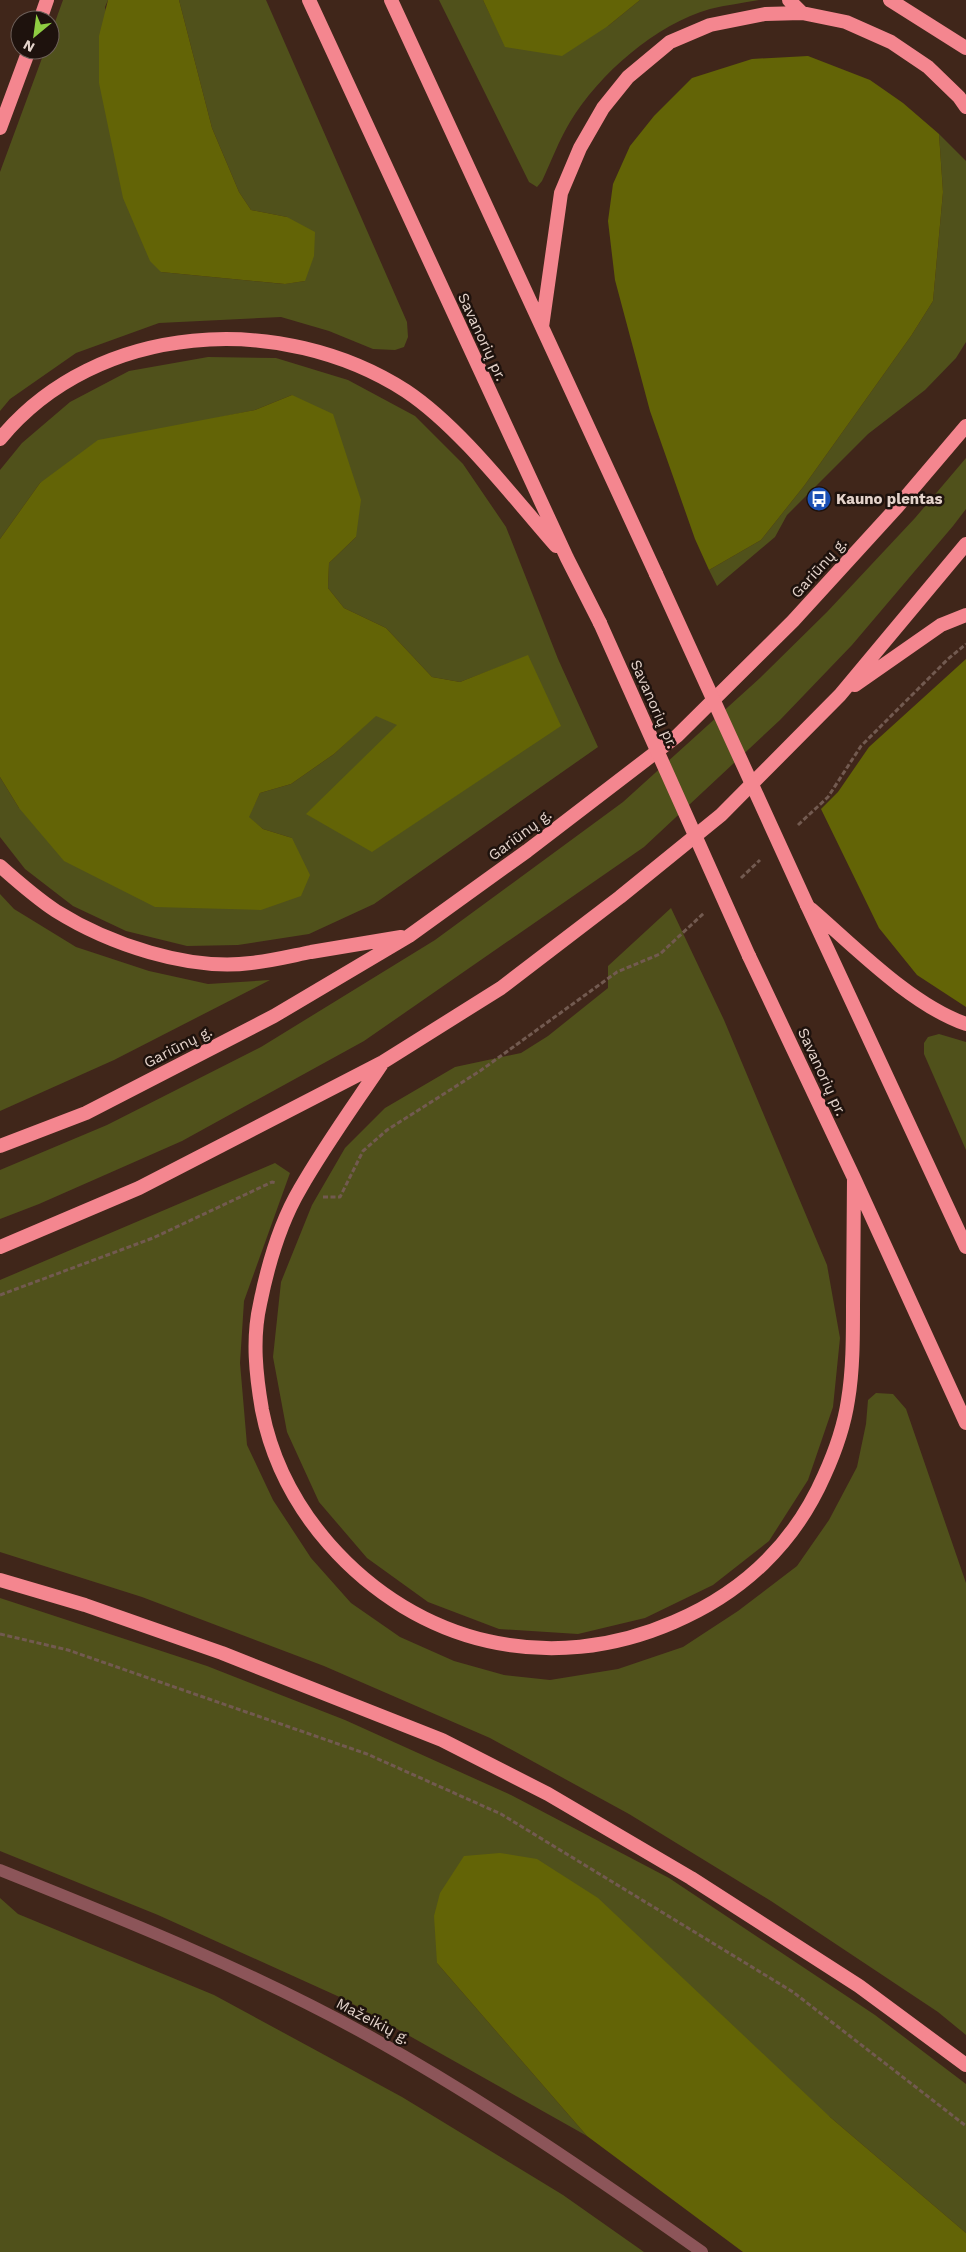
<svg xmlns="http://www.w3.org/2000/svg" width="966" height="2252" font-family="'Work Sans',sans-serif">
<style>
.green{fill:#50511b}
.forest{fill:#636406}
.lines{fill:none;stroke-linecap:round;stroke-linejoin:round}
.path{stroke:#725a50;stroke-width:3;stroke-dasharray:5 2.5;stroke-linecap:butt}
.minor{stroke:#8c5559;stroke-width:12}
.trunk{stroke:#f4868f;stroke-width:14}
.trunk-bridge{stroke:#f4868f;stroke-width:14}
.labels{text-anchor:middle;stroke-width:5;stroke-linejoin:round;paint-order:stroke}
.street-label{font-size:15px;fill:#e4d3cb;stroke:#1e120d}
.poi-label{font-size:15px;font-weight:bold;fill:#e4d3cb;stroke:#1e120d;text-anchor:start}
</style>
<rect width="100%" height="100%" fill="#40261a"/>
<path class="green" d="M63,0H108L105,7L161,272L284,284L305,281L287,217L251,210L239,192L212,128L179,0H266L407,322L408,337L404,347L395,350L373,349L329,331L281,317L159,323L76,353L10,399L0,411V172L45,50H50V36Z
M439,0H483L506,47L608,26L640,0H759C743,3 726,5 710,9C656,24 599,74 570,122C559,140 551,162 542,181L537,187L529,182Z
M939,134L966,161V342L956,358L925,390L868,434L787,515L775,537L717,586L709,570L761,540L804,486L911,336L933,301L943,192Z
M208,357L276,358L348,380L415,416L463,464L506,527L558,659L598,747L374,904L309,934L238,945L187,946L126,931L73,906L25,869L0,837V777L19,808L292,838L263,829L248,817L260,793L291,784L334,754L376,715L397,724L528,656L460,682L432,677L386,628L344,608L328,588L329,563L356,537L292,395L255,410L178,426L40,483L0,539V470L22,443L70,402L129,371Z
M966,458V509L953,526L852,645L780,720L644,847L364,1041L182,1141L39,1204L0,1219V1170L107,1125L261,1047L435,940L623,802L760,678L827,612L915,518Z
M0,894L14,909L76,947L149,971L208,984L270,980L114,1060L0,1111Z
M671,908L724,1020L827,1265L840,1338L833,1407L808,1480L769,1541L713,1585L645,1618L578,1634L499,1629L428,1602L367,1558L319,1502L287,1432L273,1357L281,1282L312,1205L345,1148L385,1108L455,1067L521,1053L548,1036L608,988V966Z
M939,1034L966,1042V1150L924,1054V1043L928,1037Z
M275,1163L290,1173L244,1301L240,1363L247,1445L273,1500L311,1558L351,1603L400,1637L454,1661L504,1675L550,1680L618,1669L683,1647L738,1611L797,1566L829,1520L857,1467L866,1424L868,1400L876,1393L893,1394L906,1409L966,1583V2035L938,2012L771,1901L629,1814L490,1738L324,1666L142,1597L0,1552V1280Z
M0,1598L207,1666L345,1720L511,1795L669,1878L875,2015L966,2084V2233L830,2117L437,1963L587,2136L344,1999L158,1915L0,1851Z
M0,1898L18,1914L214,1995L402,2097L563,2195L644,2252H0Z"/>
<path class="forest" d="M108,0H179L212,128L239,192L251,210L287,217L315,232L314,256L305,281L285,284L161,272L150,261L123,198L99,83V36Z
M483,0H640L608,26L562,56L505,47Z
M808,56L870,80L903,103L939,134L943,192L933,301L911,336L804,486L761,540L709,570L695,539L650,411L615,280L608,221L613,184L630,146L654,116L692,78L752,59Z
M292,395L333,414L361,500L356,537L329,563L328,588L344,608L386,628L432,677L460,682L528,655L561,726L372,852L306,814L397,725L376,716L334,754L291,784L260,793L249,817L263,829L292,838L310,875L301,896L261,910L155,907L64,861L19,808L0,777V539L40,483L98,440L255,410Z
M966,659V1007L917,975L879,928L821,809L838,792L869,747Z
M500,1853L537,1859L598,1898L830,2117L966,2233V2252H743L587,2136L437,1963L434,1916L440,1893L464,1856Z"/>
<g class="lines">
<path class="path" d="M798,825L828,797L861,746L948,659L966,644
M741,878L760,860
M323,1197H340L363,1151L387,1130L480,1071L617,972L660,954L704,913
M0,1295L153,1238L272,1182L276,1183
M0,1634L68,1650L367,1754L501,1814L793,1992L966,2126"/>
<path class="minor" d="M0,1870C125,1920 249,1970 367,2035C484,2100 593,2175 702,2252"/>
<path class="trunk" d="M309,0L567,558L600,623
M391,0L656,574
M789,0L802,13
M890,0L966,48
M40,20L47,0
M0,128L29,50
M542,327L561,193L580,148L603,108L628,77L670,42L710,25L765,14L802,13L846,22L891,42L928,67L959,97L966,107
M0,439C97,321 282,311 406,391C460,427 512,496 556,546
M855,685L941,625L966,615
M0,866C18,882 36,898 56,911C109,944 188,971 251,963C271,961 291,956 311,952C341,947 371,942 401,937
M807,905L966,1247
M811,909C855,947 911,1005 966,1024
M749,956L854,1178L966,1423
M383,1062C355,1104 325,1145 300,1189C280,1223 268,1264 260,1304C252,1339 256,1375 262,1410C272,1461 295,1505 329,1544C418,1645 550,1676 674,1622C742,1593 794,1544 824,1476C835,1452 844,1427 848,1400C853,1370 853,1338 853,1307C853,1264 854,1221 854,1178
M0,1146L86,1113L274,1016L409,936L527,851L677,736L793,621L898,506L966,426
M0,1247L139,1188L383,1062L501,988L620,897L721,815L840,695L966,544
M0,1580L85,1605L222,1653L442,1740L548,1794L691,1878L859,1986L966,2065"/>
<path class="trunk-bridge" d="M656,574L807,905
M600,623L749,956"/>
</g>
<defs>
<symbol id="bus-disc" viewBox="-11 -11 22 22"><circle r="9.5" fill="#1a4fb4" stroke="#1e120d"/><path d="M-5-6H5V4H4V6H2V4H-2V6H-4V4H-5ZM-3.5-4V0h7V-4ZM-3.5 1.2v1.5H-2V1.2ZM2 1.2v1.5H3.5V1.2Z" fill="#fff"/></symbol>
</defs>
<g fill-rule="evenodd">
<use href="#bus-disc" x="805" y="485" width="28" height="28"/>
</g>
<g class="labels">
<g class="street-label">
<text transform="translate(482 337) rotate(65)" y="5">Savanorių pr.</text>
<text transform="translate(819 568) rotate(-48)" y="5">Gariūnų g.</text>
<text transform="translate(654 704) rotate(66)" y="5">Savanorių pr.</text>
<text transform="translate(520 835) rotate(-37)" y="5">Gariūnų g.</text>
<text transform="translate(178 1047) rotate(-27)" y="5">Gariūnų g.</text>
<text transform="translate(822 1072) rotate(65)" y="5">Savanorių pr.</text>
<text transform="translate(373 2021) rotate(28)" y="5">Mažeikių g.</text>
</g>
<g class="poi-label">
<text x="836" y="504">Kauno plentas</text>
</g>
</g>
<g transform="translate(35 35) rotate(209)"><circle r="24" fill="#1e120d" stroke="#6d5f59"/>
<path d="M0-4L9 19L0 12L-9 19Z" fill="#8fcd42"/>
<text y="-8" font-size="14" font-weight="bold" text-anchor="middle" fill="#e4d3cb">N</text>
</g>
</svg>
